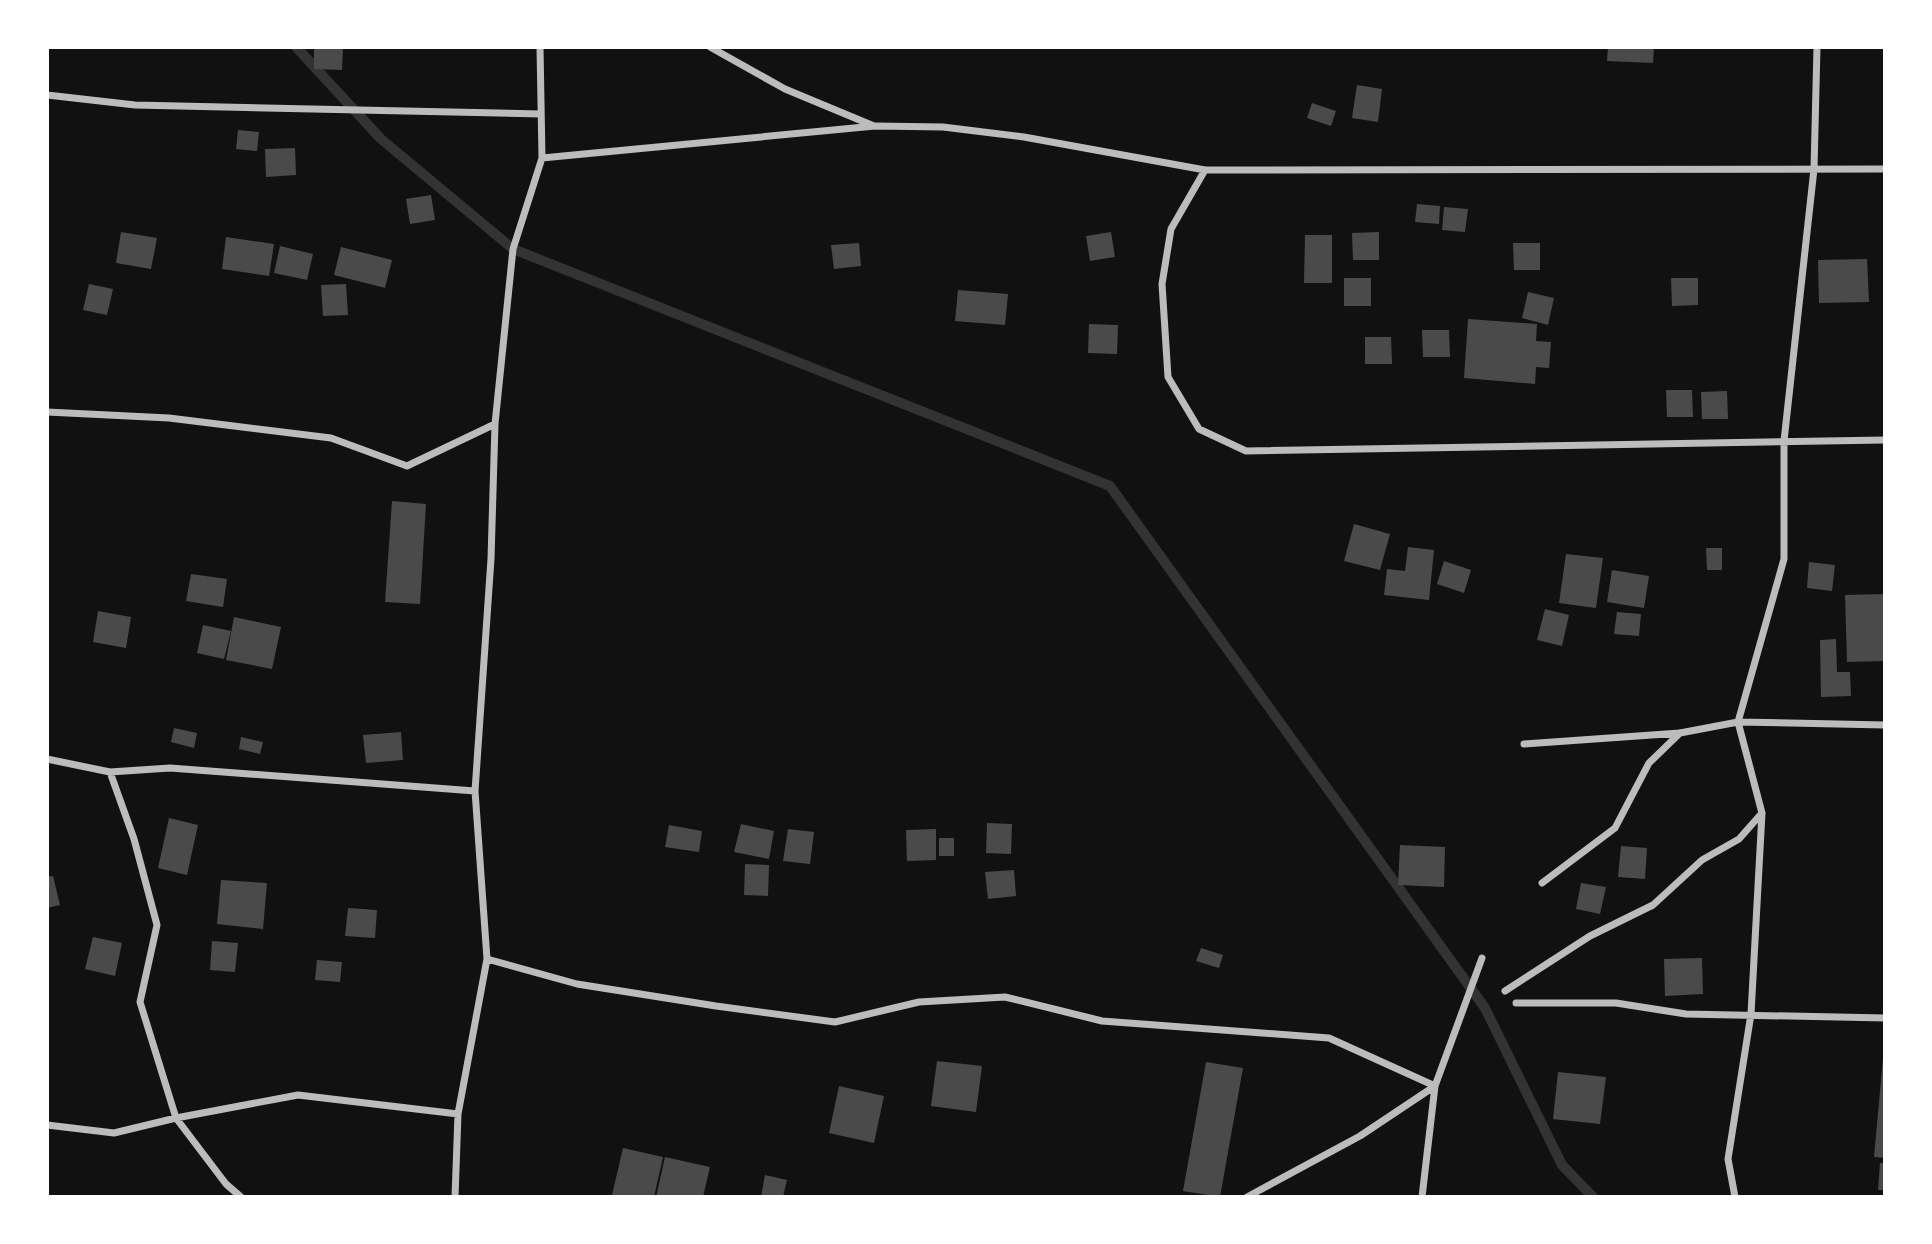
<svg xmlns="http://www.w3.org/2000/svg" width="1932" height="1244" font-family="'Fira Sans',sans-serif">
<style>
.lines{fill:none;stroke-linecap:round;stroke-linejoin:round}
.stream{stroke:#333;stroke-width:10}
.building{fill:#4a4a4a}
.minor{stroke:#bcbcbc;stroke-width:7}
</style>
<rect width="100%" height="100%" fill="#111"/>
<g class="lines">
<path class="stream" d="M296,47L381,139L513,249L1110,486L1485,1008L1562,1165L1593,1197"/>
</g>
<path class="building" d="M314,47H343L342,70L314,69Z
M1608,47H1654L1653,63L1607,61Z
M1357,85L1382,89L1378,122L1352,118Z
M1312,103L1336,111L1331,126L1307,118Z
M238,130L259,132L257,151L236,149Z
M295,148L296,175L266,177L265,149Z
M431,195L435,220L410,224L406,199Z
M1417,204L1440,206L1439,224L1415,222Z
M1444,207L1468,209L1465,232L1442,230Z
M121,232L157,238L151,269L116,263Z
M1111,232L1115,257L1090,261L1086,236Z
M1379,232V260H1353L1352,233Z
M1305,235H1332V283H1304Z
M226,237L274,244L269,276L222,269Z
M859,243L861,266L834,269L831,245Z
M1513,243H1540V270H1514Z
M280,246L313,254L307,280L274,273Z
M341,247L392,260L385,288L334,275Z
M1867,259L1869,302L1819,303L1818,260Z
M1344,278H1371V306H1344Z
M1671,278H1698V305L1672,306Z
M89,284L113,289L107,315L83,310Z
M346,284L348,315L323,316L321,285Z
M958,290L1008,294L1005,325L955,321Z
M1528,292L1554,298L1548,325L1522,318Z
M1468,319L1537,324L1536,341L1551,342L1549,368L1536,367L1535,384L1464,378Z
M1089,324L1118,325L1117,354L1088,353Z
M1422,330H1449L1450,357H1423Z
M1365,337H1391L1392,364H1365Z
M1666,390H1692L1693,417H1667Z
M1727,391L1728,419H1702L1701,392Z
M392,501L426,504L420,604L385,602Z
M1354,524L1390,534L1380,570L1344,561Z
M1408,547L1434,550L1429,600L1384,595L1387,569L1405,571Z
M1706,548H1722V570H1707Z
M1566,554L1603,558L1596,608L1559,603Z
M1444,561L1471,570L1464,593L1437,584Z
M1809,562L1835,565L1832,591L1807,588Z
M1612,570L1649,576L1644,608L1607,602Z
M191,574L227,579L223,607L186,601Z
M1885,594V661L1847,662L1845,595Z
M1545,609L1569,615L1562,646L1537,640Z
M98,611L131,617L126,648L93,642Z
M1617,612L1641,614L1639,636L1614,634Z
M234,617L281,627L272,669L226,660Z
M203,625L231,631L224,659L197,653Z
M1836,639L1837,672H1850L1851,696L1821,697L1820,640Z
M174,728L197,733L194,748L171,742Z
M401,732L403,760L366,763L363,735Z
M241,737L263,742L260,754L239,749Z
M169,818L198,825L187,875L158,868Z
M987,823L1012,824L1011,854L986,853Z
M741,824L774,831L769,859L734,852Z
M669,825L702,831L699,852L665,847Z
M788,829L814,832L810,864L783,861Z
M936,829V860L907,861L906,830Z
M939,838H954V856H939Z
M1400,845L1445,847L1444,887L1398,885Z
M1621,846L1647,848L1645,879L1618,877Z
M745,864L769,865L768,896L744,895Z
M1014,870L1016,896L988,899L985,872Z
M53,876L60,905L47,908V877Z
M221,880L267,883L263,929L217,924Z
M1581,883L1606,887L1600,914L1576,909Z
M348,908L377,910L375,938L345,936Z
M93,937L122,943L115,976L85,969Z
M212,941L238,943L235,972L210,970Z
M1201,948L1223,955L1219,968L1196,961Z
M1702,958L1703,994L1665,996L1664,959Z
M317,960L342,962L340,982L315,980Z
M1883,1058H1885V1158L1874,1157Z
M937,1061L982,1066L976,1112L931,1106Z
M1206,1062L1243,1068L1220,1197L1183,1191Z
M1558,1072L1606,1077L1600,1124L1553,1119Z
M839,1086L884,1096L874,1143L829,1133Z
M623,1148L663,1157L654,1197L612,1195Z
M665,1157L710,1167L703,1197H656Z
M1880,1163H1885V1190H1878Z
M765,1175L787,1180L783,1197H761Z"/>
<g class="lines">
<path class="minor" d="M710,47L785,89L874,126
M47,95L135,105L541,114
M542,158L875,126L943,127L1024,137L1205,170L1885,169
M1205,170L1171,229L1162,284L1168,377L1199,429L1246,451L1885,440
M47,412L169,418L331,438L407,466L495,424
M1524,744L1680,733L1738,722L1885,725
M47,759L110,772L170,768L475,791
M110,772L134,839L157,925L140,1002L176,1118L226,1184L241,1197
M1542,883L1615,828L1649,763L1680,733
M487,959L577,984L716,1006L835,1022L919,1002L1005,997L1102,1021L1329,1038L1435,1086
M1505,991L1590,936L1653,905L1702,860L1739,839L1762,813
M1516,1003H1616L1686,1014L1885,1018
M47,1125L114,1133L176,1118L298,1095L458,1114
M455,1197L458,1114L487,959L475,791L491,559L495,424L513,249L542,158L540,47
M1247,1197L1360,1136L1435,1086
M1422,1197L1435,1086L1482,958
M1735,1197L1728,1159L1751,1014L1762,813L1738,722L1784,559V441L1814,169L1817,47"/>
</g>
<rect width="1932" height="1244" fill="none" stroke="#ffffff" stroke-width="98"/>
</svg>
